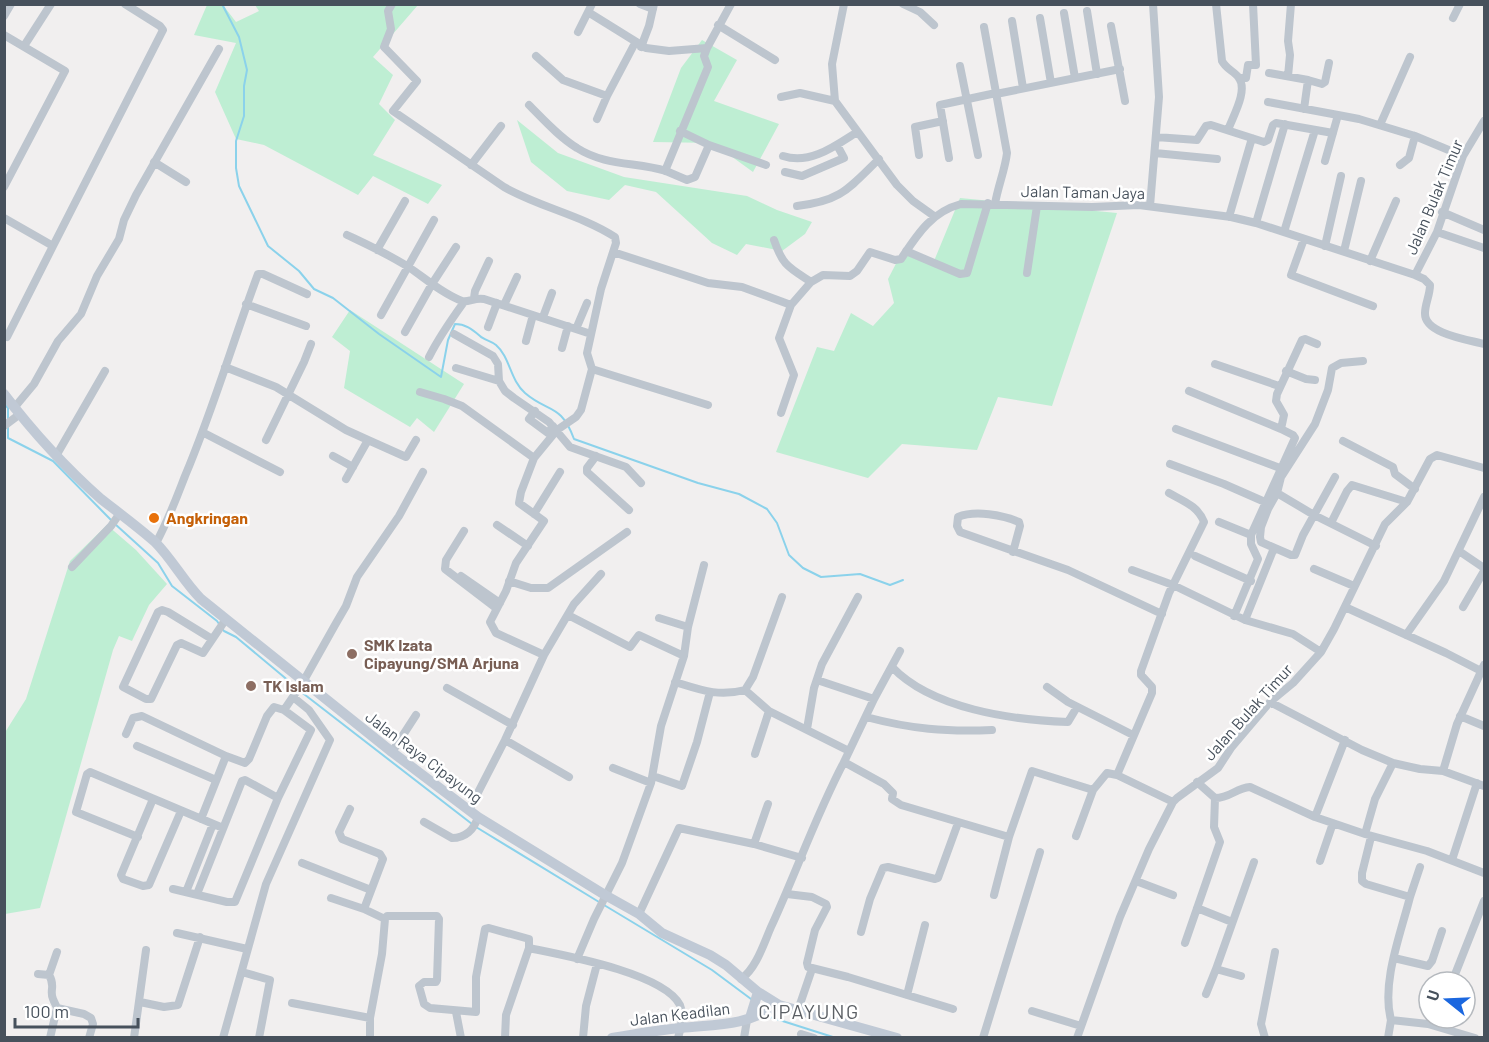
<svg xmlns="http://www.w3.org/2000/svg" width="1489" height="1042" font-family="Barlow,sans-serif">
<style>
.green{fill:#beeed3}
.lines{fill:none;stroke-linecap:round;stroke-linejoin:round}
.stream{stroke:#8bd2eb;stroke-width:2}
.street{stroke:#bdc5ce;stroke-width:8}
.secondary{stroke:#c0c9d5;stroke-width:10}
.food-dot{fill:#e8710a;stroke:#fff;stroke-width:2}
.education-dot{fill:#8d6e63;stroke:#fff;stroke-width:2}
.labels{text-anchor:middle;stroke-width:5;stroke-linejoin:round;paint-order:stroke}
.street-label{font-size:16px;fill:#47515c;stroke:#fff}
.food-label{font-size:16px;font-weight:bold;fill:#c56008;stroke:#fff;text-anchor:start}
.education-label{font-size:16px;font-weight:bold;fill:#785e54;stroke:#fff;text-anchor:start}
.quarter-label{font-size:20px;letter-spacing:1.5px;fill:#5b5f64;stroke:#fff}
</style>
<rect width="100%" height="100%" fill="#f1efef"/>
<path class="green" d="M207,5H223L236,22L259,11L255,5H418L373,57L393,75L379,104L395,120L373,155L442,185L428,204L373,176L358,195L264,145L236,139L215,92L236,43L194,35Z
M702,40L737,60L714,101L779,124L753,172L713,143L653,142L681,68Z
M517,120L558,153L624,177L747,196L777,210L812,222L805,234L782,251L746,244L737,255L712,243L656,192L625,185L609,200L567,191L531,162Z
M960,198L1117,213L1052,406L998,397L977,450L902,444L868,478L776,452L817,347L834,351L851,313L873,326L894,303L888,279L901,254L934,261Z
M350,310L464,384L434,432L417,418L410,427L344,388L350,351L332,337Z
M107,525L136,550L167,584L149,605L132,641L119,636L113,650L40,908L5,914L4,734L26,699L70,561Z"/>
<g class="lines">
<path class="stream" d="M222,4L239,37L247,70L244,86V116L236,141V168L239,186L268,246L299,271L314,289L333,298L379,334L441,377L448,340L455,324C465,324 472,329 480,336C484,340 491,341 496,345C510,357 510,380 525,393C548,413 561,403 574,439L698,483L739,494L767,509L777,523L789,555L803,568L821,577L860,574L890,585L903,580
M4,404L8,408V421
M8,427V438L53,461L111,520
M115,524L158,563L172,586L217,621L224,631L236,637L296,687
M300,691L472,824
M476,827L599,902
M604,905L712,970L751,999
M768,1015L770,1017L836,1038"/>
<path class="street" d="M392,4L388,11L391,29L384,47L417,81L393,111L504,187C539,207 581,215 615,237L616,243L601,289L587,353L592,369L581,410L576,417L557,430L534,458L521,492L519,503L544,521L516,563L506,591L490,622L496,633L544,655
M640,4L653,9
M844,4L832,64L835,101L897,185L913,201L934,216
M903,4L920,12L934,25
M1216,4L1222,61C1226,69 1234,71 1239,78C1248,91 1233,116 1228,130
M1087,11L1097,74
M588,12L646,48L669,51L707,48L731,4
M1064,13L1075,78
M4,16L11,4
M1040,18L1051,83
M1453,18L1460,4
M1012,21L1023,88
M718,25L775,60
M1111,26L1125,101
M984,27L1007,153C1005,170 998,186 995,204
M578,32L592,4
M4,35L65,71L4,187
M24,46L51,4
M641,47L649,26L654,4
M536,56L563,80L607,96
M960,66L978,155
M1269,73L1308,80L1304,109
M1288,76L1290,55L1288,41L1291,4
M1239,78H1246L1248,65H1256L1253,4
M1308,80L1322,84L1325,82L1329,63
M996,94L1120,69
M781,97L800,93L835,101
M1268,102L1338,115
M529,105C544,120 559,137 577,148C605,166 636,162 666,171C673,174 680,177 687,180L695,177L709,145
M597,119L607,96L635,43
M1380,125L1410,57
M680,131L709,145L766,165
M1415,136L1463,156
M1156,137L1197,140L1206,126L1211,125L1264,142L1268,140L1273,125L1276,123L1333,133
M1155,153L1217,159
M919,155L915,127L943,121
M783,156C810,165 835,146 857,132
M949,158L940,105L996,93
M1325,161L1338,115L1359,119L1415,136L1409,158L1400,165
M154,162L186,182
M471,165L501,126
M665,171L708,67L704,56L707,48
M785,172L802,176L844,158L837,145
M797,206C841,201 848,189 879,159
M1150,206L1159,97L1153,4
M1442,212L1484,230
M1229,217L1252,138
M4,218L53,246L163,30L160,26L125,4
M1256,223L1285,124
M1284,232L1315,130
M1437,232L1484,248
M347,235C368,245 390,255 410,268C426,279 443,294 462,301C468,303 475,297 484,299L591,334
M1304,239L1291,275L1373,306
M774,240C783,266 788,267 811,282
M1325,246L1341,176
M377,250L405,201
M906,251L960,274L967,273L988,203
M1344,251L1361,181
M613,252L708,283L742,287L791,305
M1370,261L1396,201
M1027,273L1037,206
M1415,275L1437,232L1463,156L1484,121
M474,298L475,291L489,261
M246,304L306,326
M504,305L517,277
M381,315L434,220
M543,317L552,293
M488,327L497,303
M576,329L587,303
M405,332L432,284L456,247
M454,334L493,356L498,364L499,381
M7,337L53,246
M526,341L533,315
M562,348L568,326
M429,357C439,337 451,320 464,302
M1215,364L1279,386
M225,367L276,387L346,430L368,440L346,479
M456,368L499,381L505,391L514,398L549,422L570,447L626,467L641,483
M592,369L708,405
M1286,371L1306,379L1315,380
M1189,391L1281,429
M420,392L444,399L462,406L534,458
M14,408L34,384L58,341L81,314L97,276L119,239L124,220L136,195L219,49
M535,411L529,419L548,433L553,426
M781,413L794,375L779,338L791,305L811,282L823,275L850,276L857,271L870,252L895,260L901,259C917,235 931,212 961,204L1092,207L1139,205L1231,217L1256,223L1415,275L1424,279L1430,285C1430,295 1425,304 1425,313C1424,334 1470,340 1484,344
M4,426L20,414
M1176,429L1280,468
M204,433L280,472
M266,440L304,362L311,344
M368,440L406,457L416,440
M1343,441L1393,467L1395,474L1415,489
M56,456L105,371
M333,456L353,467
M596,456L587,468V472L629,510
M1170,464L1224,484L1265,502
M1335,477L1303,535L1295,555H1291L1261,542L1260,537L1261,527L1268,509L1277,493L1281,477L1315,424L1328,390L1332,368L1341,363L1363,361
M1169,493C1183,501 1198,506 1204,522L1169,593L1141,671V675L1152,687V693L1117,775L1173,802
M1277,493L1314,515L1376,546
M534,514L560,472
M1219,522L1251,535
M1331,523L1347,491L1352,485L1407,502
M497,525L528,546
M464,531L446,560L445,569L496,608
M156,543C168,521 176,499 185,476C213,410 233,341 258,274H263L307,294
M1459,551L1484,568
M1013,552L1020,526L1019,522C1003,515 975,510 958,517L957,526L960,532L1068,570L1162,614
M1195,556L1251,581
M72,567L111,526L120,513
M1314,569L1354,586
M1132,570L1173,585L1245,620L1293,634L1321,652
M461,576L500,603
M509,581L531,588H548L627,532
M1345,607L1446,653L1483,672
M1463,607L1484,571
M568,615L630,647L639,635L684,656
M1234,616L1258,559L1251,544V535L1295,438L1293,435L1281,429L1284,415L1276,401L1277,394L1302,340L1305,339L1317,344
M659,618L688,627
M1245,620L1274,548
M1406,635L1444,581L1484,497
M212,639L168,612L162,610L158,612L123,687L146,699H151L177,645L181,643L203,653L226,619
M892,667C932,709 1012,720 1068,722L1077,707
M817,680L874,699
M675,682C701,690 718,697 745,690L753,677L782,597
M1047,687L1068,702L1133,735
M447,688L513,725
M745,690L769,711L849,751
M1270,702L1362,750L1393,763L1420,769L1443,771L1457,724L1484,665
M284,710L303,682L335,625L346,606L357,577L399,516L423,472
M1460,716L1484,726
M866,717C911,729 946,732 992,730
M807,729L814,688L822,664L858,597
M126,734L133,718L142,716L226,756L245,763L249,759L267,716L274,707L284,710L311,730L278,798L235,902H227L173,889
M505,740L569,777
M137,746L216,780
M392,752L416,715
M755,754L769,711
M844,762L874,699L900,651
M1393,763L1375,799L1365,834L1427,851L1484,873
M613,768L651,783
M1443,771L1484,786
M653,776L682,786L697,742L710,692
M1215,798C1230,798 1236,788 1250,787L1315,817L1365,834
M153,799L121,875L123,879L143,886L149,885L181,811
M350,809L339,832L342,839L380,854L383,859L364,909L385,919L382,954L370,1018V1038
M469,810L505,740L544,655L574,604L601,574
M1315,817L1345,740
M201,819L226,756
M424,822L452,838C465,838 474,830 478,817
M1076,836L1093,790L1107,773L1117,775
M138,837L76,812L87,774L90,772L223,828
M1371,837L1362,873V881L1366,884L1410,897C1401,933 1381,983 1391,1020L1428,1024L1475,1038
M754,844L768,804
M1452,860L1477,783
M1320,861L1333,823
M302,863L371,890
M1136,881L1173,895
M186,892L213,824
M197,894L242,781L245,780L278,798
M787,894L812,897L826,904L827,907L815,930L807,963L808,967L848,977L953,1009
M994,895L1009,837L1032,771L1093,790
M1410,897L1420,867
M331,898L364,909
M1197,908L1232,922
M639,914L679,828L754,844L802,858
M385,919L387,916H437L439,919L437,980L436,982H424L419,986L424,1004L430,1008L476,1012V977L485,929L489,928L529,939V948L506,1015L505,1038
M861,932L870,899L883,868L888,867L935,879L938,878L958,823
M177,933L247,949
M1185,943L1220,842L1214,827L1215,798L1197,782
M529,948C563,955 664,973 680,1005C684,1014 681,1028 678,1038
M1394,958L1428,966L1432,961L1442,931
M577,959L594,919L622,863L651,783L661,726L684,656L688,627L704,565
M242,972L270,980L259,1038
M38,974L49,975C56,986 49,990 53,999C54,1002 56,1005 57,1008L84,1014L91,1018L93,1024L89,1038
M49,975L57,952
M1241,976L1216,969L1254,862
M741,979C756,969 764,943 771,927C796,873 816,815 844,762L884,784L893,793L892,799L901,805L1009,837
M1452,982L1484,901
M1206,994L1216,969
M907,995L925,925
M140,1002L164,1007L178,1005L200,937
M292,1003L370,1018
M798,1010L812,969
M1032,1011L1081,1026
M456,1012L461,1038
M801,1034L814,1038
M50,1038L57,1008
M134,1038L146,950
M223,1038L266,884L330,740L309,710L293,697
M583,1038L586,1006L597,964
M744,1038L747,1020
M983,1038L1040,852
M1077,1038L1120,917L1149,849L1173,802L1177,798L1218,768L1231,748L1270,702L1293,683L1321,652L1334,629L1385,524L1407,502L1430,459L1437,455L1484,468
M1265,1038L1261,1024L1275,952
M1388,1038L1391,1020"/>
<path class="secondary" d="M4,394C33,432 66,468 101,499C119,513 138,527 155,542C172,559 184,582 201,599L392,752L478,817L605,895L639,914L662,933L710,955L726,965L758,992L779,1005L897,1038
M750,1018L758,992
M612,1038C635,1034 658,1030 681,1028C721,1024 743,1026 779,1005"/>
</g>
<circle class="food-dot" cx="154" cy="518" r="6"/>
<g class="education-dot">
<circle cx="352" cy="654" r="6"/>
<circle cx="251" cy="686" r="6"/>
</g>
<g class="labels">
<g class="street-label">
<text transform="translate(1083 192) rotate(1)" y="6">Jalan Taman Jaya</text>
<text transform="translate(1434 197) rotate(-67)" y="6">Jalan Bulak Timur</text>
<text transform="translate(1248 712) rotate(-48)" y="6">Jalan Bulak Timur</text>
<text transform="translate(424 757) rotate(37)" y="6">Jalan Raya Cipayung</text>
<text transform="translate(680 1014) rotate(-7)" y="6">Jalan Keadilan</text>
</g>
<g class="food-label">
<text x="166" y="524">Angkringan</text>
</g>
<g class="education-label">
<text x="364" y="651">SMK Izata<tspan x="364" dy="18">Cipayung/SMA Arjuna</tspan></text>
<text x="263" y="692">TK Islam</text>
</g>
<g class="quarter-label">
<text x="809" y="1019">CIPAYUNG</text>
</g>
</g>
<rect width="1489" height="1042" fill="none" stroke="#47515c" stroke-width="12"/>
<g transform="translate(1447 1000) rotate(288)"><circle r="28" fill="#ffffff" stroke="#b5b9be" stroke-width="1.5"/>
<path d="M0-4.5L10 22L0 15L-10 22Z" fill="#1b67df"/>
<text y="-9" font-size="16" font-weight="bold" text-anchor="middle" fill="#47515c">U</text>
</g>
<path d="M15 1018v9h123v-9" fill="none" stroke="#47515c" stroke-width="3"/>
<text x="24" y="1018" font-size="18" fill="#47515c" stroke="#ffffff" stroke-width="4.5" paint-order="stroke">100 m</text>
</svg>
